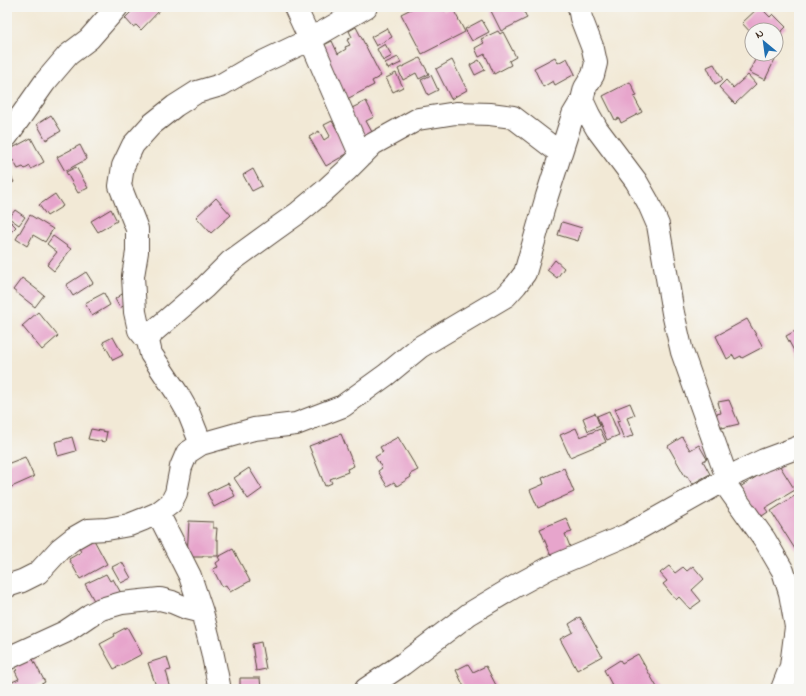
<svg xmlns="http://www.w3.org/2000/svg" width="806" height="696" font-family="'Indie Flower',sans-serif">
<style>
.building{fill:#e7a5cc}
.lines{fill:none;stroke-linecap:round;stroke-linejoin:round}
.minor-casing{stroke:#56473a;stroke-width:24}
.minor{stroke:#fff;stroke-width:22}
</style>
<rect width="100%" height="100%" fill="#f6f6f2"/>
<filter id="ink" filterUnits="userSpaceOnUse"><feTurbulence type="fractalNoise" baseFrequency=".025" numOctaves="2"/><feDisplacementMap in="SourceGraphic" scale="8" xChannelSelector="R" yChannelSelector="G"/><feConvolveMatrix kernelMatrix="1 2 1 2 8 2 1 2 1" color-interpolation-filters="sRGB"/></filter>
<filter id="wash" filterUnits="userSpaceOnUse"><feTurbulence type="fractalNoise" baseFrequency=".012" numOctaves="4" result="noise"/><feDisplacementMap in="SourceGraphic" scale="16" xChannelSelector="R" yChannelSelector="G"/><feGaussianBlur stdDeviation="0.9" result="paint"/><feColorMatrix in="noise" values="0 0 0 0 0 0 0 0 0 0 0 0 0 0 0 0 0 1.4 0 .05"/><feComposite in="paint" operator="in"/></filter>
<g filter="url(#wash)">
<rect width="100%" height="100%" fill="#f2e9d6"/>
<g id="blocks">
<path class="building" d="M130,7H156L160,10L141,30L136,25L133,27L125,18L133,10Z
M415,7H435L436,8L438,7H442L444,11L452,7L465,32L422,54L401,14Z
M489,7H522L527,18L501,31Z
M759,7H760L770,17L773,14L786,27L776,37V30H752V34L742,23Z
M482,20L489,32L472,41L465,29Z
M356,27L381,76L372,81L374,85L347,99L320,47L332,41L338,54L346,49L345,47L350,45L347,40L352,37L349,31Z
M387,28L392,37L376,46L371,37Z
M498,31L500,34L503,32L516,57L509,61L511,65L494,74L485,54L479,57L475,48L484,43L481,39Z
M385,44L392,56L383,61L377,49Z
M758,54H765L775,59L765,80L749,72Z
M398,57L401,63L388,69L385,63Z
M555,57L558,63L567,58L575,74L555,85L553,81L543,87L534,68Z
M420,58L429,74L419,79L416,73L403,80L398,69Z
M452,60L467,90L451,99L436,69Z
M479,60L485,70L475,75L470,65Z
M714,64L723,80L715,84L707,67Z
M396,73L403,87L393,92L386,78Z
M431,75L438,90L428,95L421,80Z
M748,75L756,84L735,104L719,87L726,80L733,88Z
M630,82L637,96L634,97L642,112L621,123L619,118L615,120L603,96Z
M366,101L374,117L366,121L372,132L362,138L348,110Z
M51,115L61,131L46,140L37,124Z
M332,121L350,152L326,166L309,137L319,131L324,140L330,136L324,125Z
M31,138L44,162L31,169L30,166L25,169L23,167L18,169L13,160L11,161L7,154V151Z
M80,145L87,159L65,171L57,157Z
M76,167L88,188L78,193L66,172Z
M7,169L14,182L7,186Z
M253,169L262,186L252,191L243,175Z
M55,194L63,206L47,216L39,205Z
M216,198L231,215L211,233L196,217Z
M111,209L117,221L98,232L91,221Z
M15,210L25,217L19,225L9,218Z
M30,215L53,229L45,242L33,235L27,246L16,239Z
M10,221L16,227L7,236V225Z
M562,222L582,228L578,241L558,235Z
M53,236L71,249L54,271L47,265L57,252L47,244Z
M555,260L564,268L557,278L547,270Z
M86,272L93,283L73,296L66,285Z
M22,278L44,295L35,307L13,290Z
M104,293L110,305L92,316L85,303Z
M122,294L128,303L120,308L115,299Z
M38,312L58,336L42,350L22,326Z
M747,319L763,347L742,358L741,356L735,359L733,355L727,359L716,336Z
M799,329V360L786,336Z
M113,337L123,355L113,360L103,342Z
M729,400L739,424L722,428V426L715,428L712,415L721,413L718,402Z
M630,403L635,415L627,418L634,435L624,439L617,421L620,420L615,409Z
M609,411L619,435L607,440L597,416Z
M595,413L600,426L588,431L583,418Z
M576,428L580,437L600,429L606,442L570,457L560,435Z
M91,429L107,432L105,442L88,439Z
M341,434L354,466L347,469L348,472L330,479L332,483L325,486L309,446Z
M72,437L76,451L58,456L55,442Z
M398,437L418,470L410,474L411,477L397,486L394,482L387,486L378,471L382,468L375,457L383,452L380,447Z
M682,437L690,450L699,445L707,459L703,461L710,474L692,484L687,476H685L668,446Z
M25,457L34,477L7,489V464Z
M778,463L795,490L765,508L768,512L759,518L740,487Z
M249,468L262,489L248,499L234,478Z
M564,468L574,492L538,508L530,490L544,484L542,478Z
M228,483L235,496L214,507L207,493Z
M799,493V546L795,549L771,511Z
M566,518L572,532L565,534L571,549L552,558L540,529Z
M189,521L213,522V528H217L216,540H218V556H203V557H187Z
M94,540L107,564L80,579L69,559L81,552L79,548Z
M233,549L250,581L230,592L226,585L222,587L213,569L218,567L216,563L220,560L218,557Z
M122,562L131,578L121,583L112,567Z
M669,566L675,573L683,567L687,571L693,566L704,579L692,590L701,601L690,609L679,597L676,600L663,584L667,581L660,573Z
M106,574L110,581L113,579L121,593L98,608L85,584Z
M580,617L602,656L577,670L560,639L573,632L569,624Z
M127,627L142,654L114,669L100,644L115,636L114,634Z
M261,642L266,669L256,671L252,644Z
M30,654L45,682L33,689H15L12,682L19,679L15,671L17,670L14,663Z
M638,654L658,689H608L607,688L612,685L604,670L620,660L622,663Z
M167,657L171,670L166,671L171,689H157L148,663Z
M468,664L473,672L486,666L498,689H465L456,670Z
M240,678H260L261,689H240Z"/>
</g>
</g>
<g filter="url(#ink)">
<use href="#blocks" fill-opacity="0" stroke="#56473a" stroke-width="1"/>
<g class="lines">
<defs>
<path id="minor" d="M295,7L314,48L361,156
M579,7L581,18L593,49L596,63L593,75L585,88L582,100L589,115L597,129L636,181L648,202L658,225L673,313L682,352L727,478
M7,136L45,82L68,55L89,39L117,7
M148,341L139,330L135,312L133,276L137,252V229L120,186L123,166L133,145L151,125L175,106L197,92L221,85L250,68L311,39L366,7
M201,444L189,414L177,393L151,354L148,341L153,332L204,288L230,262L274,230L298,213L322,193L346,171L373,144L418,119L456,113L490,114L513,117L560,153
M723,481L765,540L783,571L790,593L796,627L791,666L782,689
M158,513L190,576L202,612L212,651L219,685L218,689
M7,586L22,581L38,573L60,549L74,538L88,530L107,529L129,525L144,519L158,513L171,503L176,493L181,467L187,453L201,444L254,429L296,424L343,406L386,375L420,347L506,296L516,285L525,273L547,196L573,115L582,100
M7,659L17,654L65,632L90,615L101,609L122,603L160,599L172,602L186,608L202,612
M366,689L403,664L469,614L514,587L549,568L627,535L739,472L764,460L799,447"/>
</defs>
<use href="#minor" class="minor-casing"/>
<use href="#minor" class="minor"/>
</g>
</g>
<rect width="806" height="696" fill="none" stroke="#f6f6f2" stroke-width="24"/>
<g transform="translate(764 42) rotate(331)"><circle r="19" fill="#f6f6f2" stroke="#aba49d"/>
<path d="M0-3L7 15L0 10L-7 15Z" fill="#1f6fb2"/>
<text y="-6" font-size="11" font-weight="bold" text-anchor="middle" fill="#3b2a1e">N</text>
</g>
</svg>
